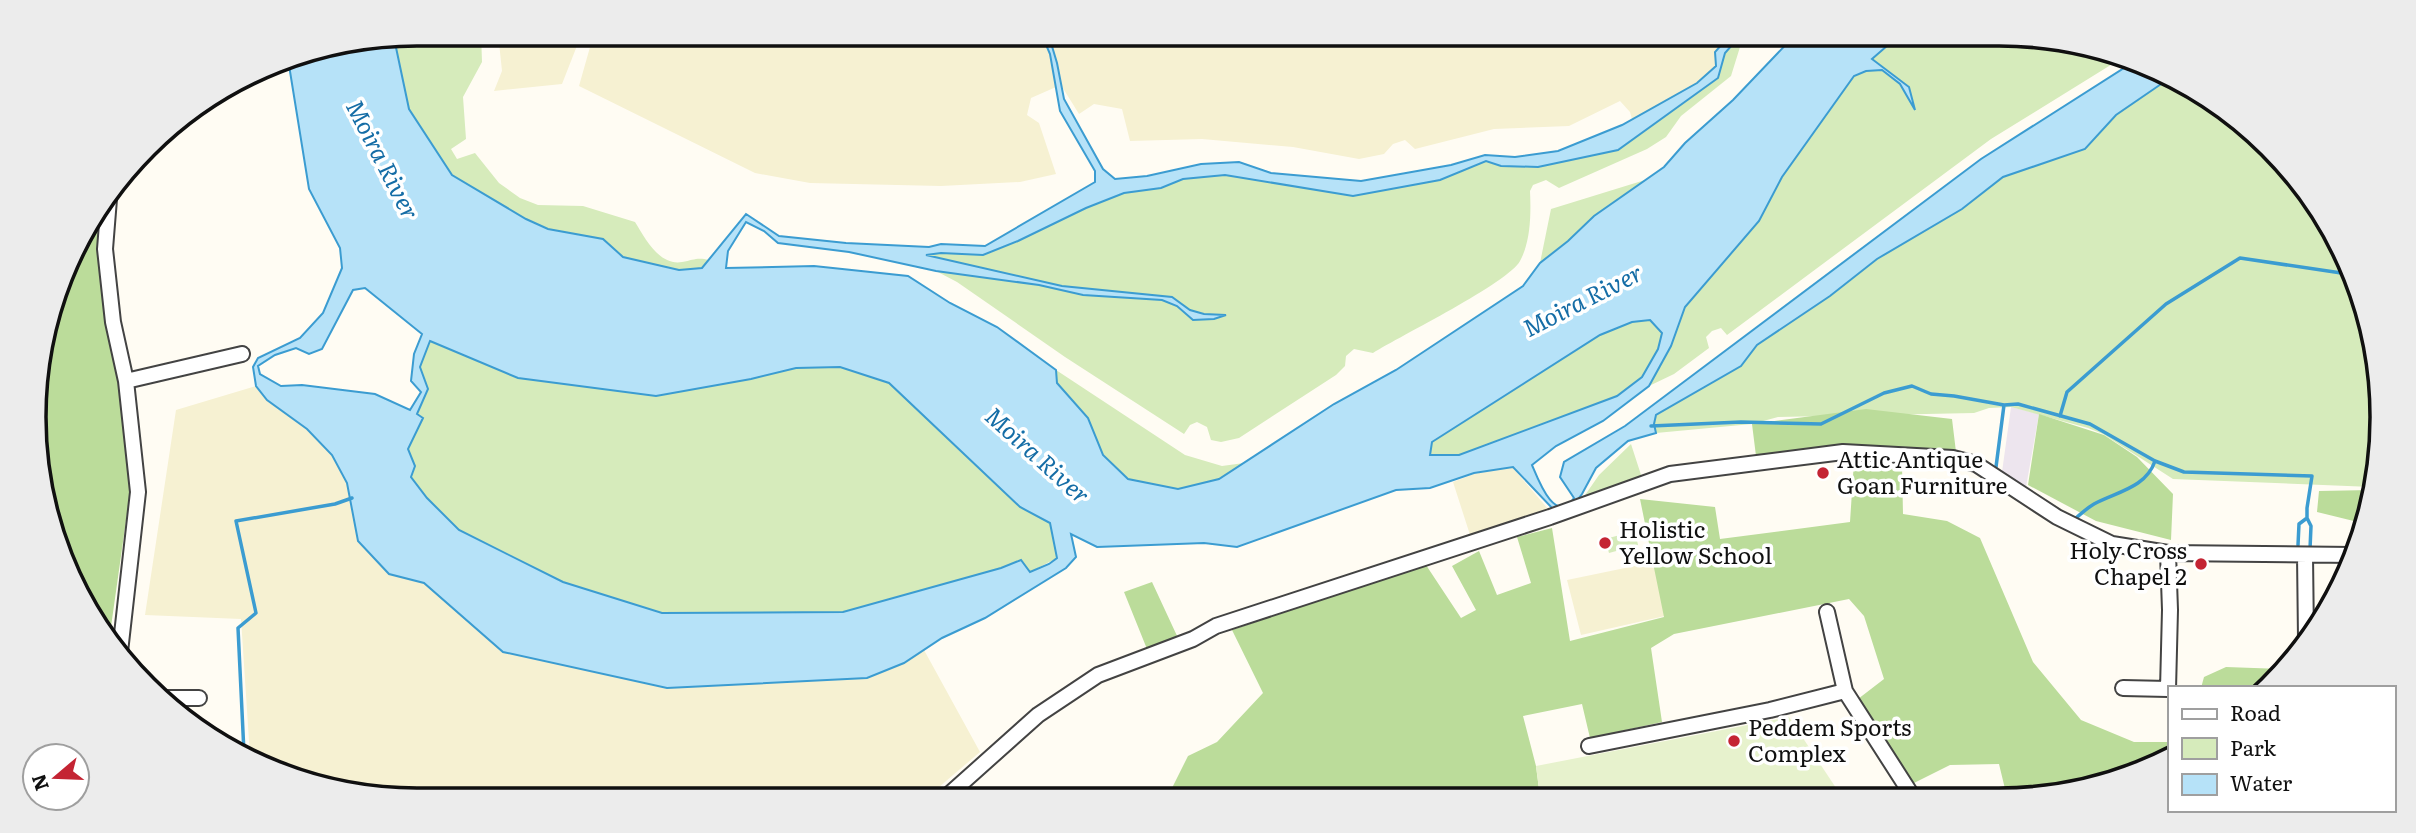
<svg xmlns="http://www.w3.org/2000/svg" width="2416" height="833" font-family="Literata,serif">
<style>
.industrial{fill:#ede5ee}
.farmland{fill:#f6f1d2}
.green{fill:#d6ebbb}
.forest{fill:#bbdc9a}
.pitch{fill:#e7f2cd}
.water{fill:#b6e2f8;stroke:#3b9cd1;stroke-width:2;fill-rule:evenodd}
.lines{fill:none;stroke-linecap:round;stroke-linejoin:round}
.stream{stroke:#3b9cd1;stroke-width:3.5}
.minor-casing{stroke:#434343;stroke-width:18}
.minor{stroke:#fff;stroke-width:14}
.poi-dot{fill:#c42433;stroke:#fff;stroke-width:2.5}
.labels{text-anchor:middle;stroke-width:7;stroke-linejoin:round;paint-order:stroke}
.poi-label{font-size:23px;fill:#101010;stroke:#fff;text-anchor:start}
.water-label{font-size:24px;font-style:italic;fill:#156da6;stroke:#fff}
.rim{fill:none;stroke:#101010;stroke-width:3.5}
</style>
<rect width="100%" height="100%" fill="#fffcf3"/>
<path class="industrial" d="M2011,407L2039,414L2026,487L2002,472Z"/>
<path class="farmland" d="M498,33H582L562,84L494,91L502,71Z
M594,33H1041L1050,54L1056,87L1031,98L1027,115L1039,123L1056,174L1020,182L941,186L810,183L755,173L579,86Z
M1048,33H1733L1715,52L1716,66L1698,83L1632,119L1630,112L1620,101L1569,126L1494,129L1415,149L1405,140L1393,144L1384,154L1359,159L1293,147L1202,139L1130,141L1122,109L1094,104L1079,114L1061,85L1057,63Z
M256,386L267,400L307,429L332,455L347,483L358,541L389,574L424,583L503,652L667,688L867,678L904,663L924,650L980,752L925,799H877L875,796L870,799L417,800L318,787L250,756L241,619L145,615L176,410Z
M1512,467L1549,510L1471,538L1453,482L1474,474Z
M1654,562L1665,616L1581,635L1567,580Z"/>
<path class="green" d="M417,33H481L482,62L463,97L466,139L451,149L457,159L475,153L499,183L520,198L538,205L583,206L635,222C645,238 659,266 682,262C694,260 697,257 709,260L702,268L679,270L623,257L603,239L548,229L526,219L452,175L409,109L394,38Z
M1750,33H1777L1763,41L1740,47L1731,76L1681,116L1666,137L1647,149L1559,188L1546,180L1533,185L1530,191C1531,213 1531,241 1520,261C1508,283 1400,336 1373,353L1354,349L1346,356L1345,366L1336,375L1239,438L1221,442L1211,440L1207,427L1197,422L1190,425L1184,434L1065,357L957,282L936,271L1039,285L1083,295L1162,300L1177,306L1193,319L1223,315L1204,314L1190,310L1171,297L1062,286L926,255L941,253L983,255L1018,241L1086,208L1124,193L1161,188L1183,179L1225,175L1353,196L1440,180L1486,161L1501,166L1538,167L1618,150L1718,78L1725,53L1739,37Z
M1909,33H1999L2098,46L2122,58L1991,139L1727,335L1721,328L1712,331L1706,337L1709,348L1674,374L1649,386L1671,346L1685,307L1759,221L1782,177L1854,76L1866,71L1882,70L1900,84L1912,103L1908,87L1871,59L1888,45Z
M2167,80L2232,112L2331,225L2379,366L2372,487L2173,479L2103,434L2088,428L2011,407L1989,408L1974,413L1778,417L1752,424L1656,433L1654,424L1656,415L1740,366L1756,345L1830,296L1877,259L1962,209L2003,177L2085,149L2116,115Z
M1645,180L1594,216L1568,241L1540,263L1551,209Z
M1651,320L1662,333L1658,349L1642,377L1617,396L1459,455L1430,456L1432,442L1600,335L1632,322Z
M430,341L751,379L796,368L840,367L889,383L1020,507L1050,523L1057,558L1030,572L1021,560L1001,568L843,612L662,613L563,582L459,530L427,498L410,476L408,449L423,419L417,415L428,389L420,367Z
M1056,370L1185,455L1222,466L1244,463L1219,479L1178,489L1129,479L1103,455L1088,418L1056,383Z
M1631,444L1642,478L1583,498L1599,475Z
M1635,531L1638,545L1609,553L1605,539Z"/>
<path class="forest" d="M102,225L131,485L109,641L98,630L46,515L36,367L73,247L88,227Z
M1866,409L1952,419L1956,452L1864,445L1756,456L1752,424Z
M2039,414L2104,435L2137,457L2173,494L2171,540L2096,521L2028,485Z
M1854,461L1902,465L1903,514L1947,521L1980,538L2033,662L2081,720L2134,742H2169V760L2050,796L2003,797L2006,793L1999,764L1950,765L1914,783L1858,699L1884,679L1864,616L1849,599L1674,634L1651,648L1662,722L1590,738L1582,704L1523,716L1536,766L1540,797L1163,798L1168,796L1188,756L1217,742L1263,693L1232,630L1426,565L1461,618L1476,610L1452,566L1479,551L1497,595L1531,583L1517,537L1552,528L1570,641L1664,617L1640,499L1715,507L1720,539L1850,522Z
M2371,490L2370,515L2366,524L2317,512L2319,491Z
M1152,582L1178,638L1147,649L1124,592Z
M2226,667L2282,669L2266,688H2201L2204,677Z"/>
<path class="pitch" d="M1789,717L1842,797H1540L1536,766Z"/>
<path class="water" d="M1041,33H1048L1057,63L1064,99L1103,169L1115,179L1147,176L1201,164L1239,162L1271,173L1361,181L1451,165L1485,155L1515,157L1558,151L1622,125L1697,83L1716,66L1715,52L1731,34L1750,33L1739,37L1725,53L1718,78L1618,150L1538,167L1501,166L1486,161L1440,180L1353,196L1225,175L1183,179L1161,188L1124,193L1086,208L1018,241L983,255L941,253L926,255L1062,286L1172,297L1190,310L1204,314L1226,315L1214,319L1193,320L1177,306L1162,300L1083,295L1039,285L936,271L849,252L778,243L764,231L746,222L728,251L726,268L814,266L908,276L950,303L997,327L1056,370L1057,383L1088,418L1103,455L1128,479L1178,489L1219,479L1334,404L1396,370L1523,286L1540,263L1568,241L1594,216L1664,167L1685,143L1733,100L1797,33H1909L1888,45L1872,59L1909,87L1915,110L1900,84L1882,70L1866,71L1854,76L1782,177L1759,221L1685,307L1671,346L1649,386L1603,421L1556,446L1532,465C1538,479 1555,526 1574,498L1560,477L1564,462L1625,426L1981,159L2132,63L2167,80L2116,115L2085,149L2003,177L1962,209L1877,259L1830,296L1757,345L1741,366L1656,415L1654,424L1656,433L1628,441L1596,468L1582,494L1571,508L1560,512L1552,508L1513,467L1474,473L1430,488L1396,490L1237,547L1204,543L1097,547L1071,534L1076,557L1066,568L985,618L942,638L904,663L867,678L667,688L503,652L424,583L389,574L358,541L347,483L332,455L307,429L267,400L256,386L253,367L258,358L300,338L323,313L342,268L340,248L309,189L288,59L394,38L409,109L452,175L526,219L548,229L603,239L623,257L679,270L702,268L746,214L779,236L846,243L929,247L941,244L985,246L1095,182V171L1060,111L1050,54ZM365,288L422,334L414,354L411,381L421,392L410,410L375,394L302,385L281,386L260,374L258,366L275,355L296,348L309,354L322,349L353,290ZM1650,320L1662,333L1658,349L1642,377L1617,396L1459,455H1430L1432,442L1600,335L1632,322ZM430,341L518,378L656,396L751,379L796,368L840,367L889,383L1020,507L1050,523L1057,558L1049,564L1030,572L1021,560L1001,568L843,612L662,613L563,582L459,530L427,498L411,477L415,466L408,449L423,418L417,414L428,389L420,367Z"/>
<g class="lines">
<path class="stream" d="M2060,416L2067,392L2166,304L2240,258L2348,274
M1651,426L1741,422L1821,424L1884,393L1912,386L1931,394L1954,396L2004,405L2018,404L2090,424L2155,461L2184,472L2312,476L2307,508V518L2311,526L2310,549
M1996,467L2004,405
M2076,518C2082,513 2087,508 2094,504C2116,492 2146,488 2155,461
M2298,545L2299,524L2307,518
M244,753L238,628L256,613L236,521L335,504L352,498"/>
<defs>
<path id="minor" d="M109,199L105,249L113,322L126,381L138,492L120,652
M126,381L242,354
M2305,555L2306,639
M1827,612L1845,691L1913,797
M2123,688L2168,689L2170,610L2168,553
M167,698H199
M1589,746L1770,710L1845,691
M944,799L1038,715L1098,675L1193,639L1216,626L1550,517L1670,474L1843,452L1953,458L1976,464L2057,517L2112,544L2168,553L2353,555"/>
</defs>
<use href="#minor" class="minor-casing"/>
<use href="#minor" class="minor"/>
</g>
<g class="poi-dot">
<circle cx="1823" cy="473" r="7"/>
<circle cx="1605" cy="543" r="7"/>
<circle cx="2201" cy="564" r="7"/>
<circle cx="1734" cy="741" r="7"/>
</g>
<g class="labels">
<g class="poi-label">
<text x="1837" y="468">Attic Antique<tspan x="1837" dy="26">Goan Furniture</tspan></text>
<text x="1619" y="538">Holistic<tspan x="1619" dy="26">Yellow School</tspan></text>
<text x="2187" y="559" text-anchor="end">Holy Cross<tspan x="2187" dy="26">Chapel 2</tspan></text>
<text x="1748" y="736">Peddem Sports<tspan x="1748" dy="26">Complex</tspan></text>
</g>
<g class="water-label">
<text transform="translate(382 160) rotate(63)" y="8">Moira River</text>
<text transform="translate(1583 301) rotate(-27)" y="8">Moira River</text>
<text transform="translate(1037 456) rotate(42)" y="8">Moira River</text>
</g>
</g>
<path d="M0 0H2416V833H0ZM417 46H1999A371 371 0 0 1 2370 417V417A371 371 0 0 1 1999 788H417A371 371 0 0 1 46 417V417A371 371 0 0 1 417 46Z" fill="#ececec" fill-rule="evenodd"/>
<path class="rim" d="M417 46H1999A371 371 0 0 1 2370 417V417A371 371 0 0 1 1999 788H417A371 371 0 0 1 46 417V417A371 371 0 0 1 417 46Z"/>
<rect x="2168" y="686" width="228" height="126" fill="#ffffff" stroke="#9f9f9f" stroke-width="2"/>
<rect x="2182" y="709" width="35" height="10" fill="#ffffff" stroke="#9f9f9f" stroke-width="2"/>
<text x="2230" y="721" font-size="21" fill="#101010">Road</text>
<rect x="2182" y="738" width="35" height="21" fill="#d6ebbb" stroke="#9f9f9f" stroke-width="2"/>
<text x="2230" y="756" font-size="21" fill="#101010">Park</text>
<rect x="2182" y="774" width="35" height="21" fill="#b6e2f8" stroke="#9f9f9f" stroke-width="2"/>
<text x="2230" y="791" font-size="21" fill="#101010">Water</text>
<g transform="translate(56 777) rotate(251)"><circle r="33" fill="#ffffff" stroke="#9f9f9f" stroke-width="2"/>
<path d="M0-5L12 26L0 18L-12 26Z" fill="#c42433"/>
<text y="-10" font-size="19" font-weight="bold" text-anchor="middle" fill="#101010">N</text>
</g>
</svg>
